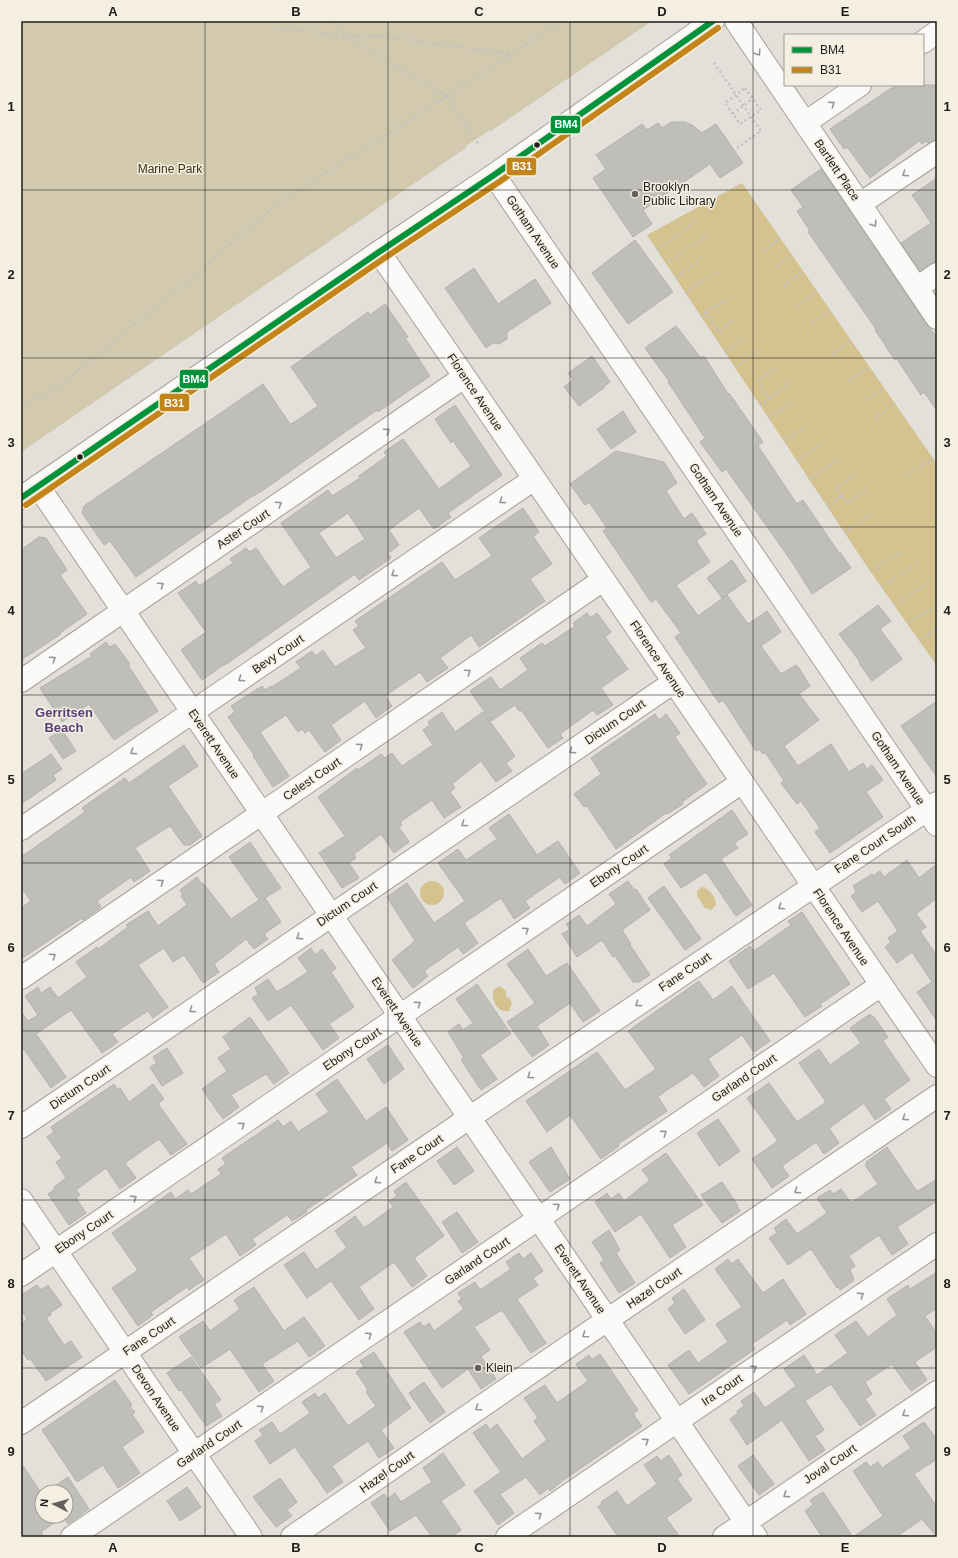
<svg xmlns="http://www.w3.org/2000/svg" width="958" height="1558" font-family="Arial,sans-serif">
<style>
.green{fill:#d2c9af}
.water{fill:#d4c28f}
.building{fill:#c0beb9;stroke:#b3b1ab;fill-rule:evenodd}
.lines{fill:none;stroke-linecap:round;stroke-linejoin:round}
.minor-casing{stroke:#a4a19c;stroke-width:24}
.major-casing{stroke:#a4a19c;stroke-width:24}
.path{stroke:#c2c2c0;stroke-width:2.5;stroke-dasharray:2 3;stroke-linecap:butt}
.minor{stroke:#fbfaf9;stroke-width:22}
.major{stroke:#fbfaf9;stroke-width:22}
.bus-1-casing{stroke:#f4efe2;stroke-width:9}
.bus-2-casing{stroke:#f4efe2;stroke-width:9}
.bus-1{stroke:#00933c;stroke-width:6}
.bus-2{stroke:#c38419;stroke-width:6}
.oneway{stroke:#989693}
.grid{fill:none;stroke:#1e1c17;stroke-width:1;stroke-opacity:0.55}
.bus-dot{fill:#1e1c17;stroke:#f4efe2;stroke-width:1.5}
.poi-dot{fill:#63615b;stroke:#f4efe2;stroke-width:1.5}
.labels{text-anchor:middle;stroke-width:3;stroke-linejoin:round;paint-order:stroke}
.park-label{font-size:12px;fill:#3b3111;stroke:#f4efe2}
.street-label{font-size:12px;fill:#1e1c17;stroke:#f4efe2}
.poi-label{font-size:12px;fill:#1e1c17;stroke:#f4efe2;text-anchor:start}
.neighbourhood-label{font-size:13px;font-weight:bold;fill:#553d79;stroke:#f4efe2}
.line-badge{stroke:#f4efe2;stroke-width:1.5}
.badge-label{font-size:11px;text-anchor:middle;font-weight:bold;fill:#fff}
.neatline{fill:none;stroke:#1e1c17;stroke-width:1.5}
.grid-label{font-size:13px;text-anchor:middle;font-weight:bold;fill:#1e1c17}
</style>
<rect width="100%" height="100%" fill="#e3e0d9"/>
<path class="green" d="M21,21H652L491,131L490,130L466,146V148L21,452Z"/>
<path class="water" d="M742,183L937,464V666L870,571L647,235Z
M420 893a12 12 0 1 1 24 0a12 12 0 1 1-24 0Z
M702,887C710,889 716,897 716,905L711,910L705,908L697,896V891Z
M500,986L506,991V996L510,999L512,1003L509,1011C497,1014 490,998 494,989Z"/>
<path class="building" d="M896,85H937V140L928,143L927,141L922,144L919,141L870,178L847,147L844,149L830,129Z
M671,122H685L692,125L702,133L716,124L743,163L720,178L710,164L643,210L652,224L633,237L593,178L606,169L596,155L642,124L647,130L658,123L662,128Z
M821,169L927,325L937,337V411L924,392L921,395L897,359L895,360L885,346H886L875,330L876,329L808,232L810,231L797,211L803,207L791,190Z
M937,178V262L930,264L920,271L901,243L931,223L912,195Z
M635,240L673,292L628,324L592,273Z
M474,268L498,304L535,279L551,303L507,332V339L499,344L493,343L486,348L445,288Z
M385,304L408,337L405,338L430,376L378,412L377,410L345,432L262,491L251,497L136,577L110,541L104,545L82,513L84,506L263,384L290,424L293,423L318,406L291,367L368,312L370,315Z
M676,326L701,358L704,356L728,394L729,393L763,442L758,446L797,504L803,500L839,553L840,552L851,568L812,594L792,562L726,469L722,472L700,442L705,438L668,382L669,381L645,348Z
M592,356L610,382L604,386L605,387L579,406L564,387L573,380L568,373Z
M455,405L502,475L448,513L451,517L434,529L419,508L389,530L399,545L388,553L391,558L359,580L355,574L225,665V664L202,680L181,650L206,632L178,593L196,581L199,586L233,563L230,559L246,548L250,552L256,548L283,587L311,567L281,523L328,490L332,496L360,478L359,476L387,456L384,452L403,439L439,489L471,466L453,441L451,443L435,419ZM348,513L365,539L336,558L319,533Z
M623,411L636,432L611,449L597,429Z
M616,451L664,462L677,483L666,491L684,519L692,513L706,534L696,541L710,562L676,585L698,616L727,595L748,624L767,611L781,632L761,646L781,674L796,665L799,668L810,686L799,694L819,720L784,746L798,766L831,744L849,772L863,763L867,769L872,765L883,780L866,792L883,817L830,853L815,832L820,828L801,801L797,804L781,783L784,781L765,752L763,754L759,749L756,751L723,700L719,703L675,637L681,633L656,599L651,602L603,531L607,528L589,502L585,505L570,484Z
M523,508L539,532L533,536L552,564L530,579L545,601L479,647L471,635L440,658L448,668L427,682L420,672L385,696L392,706L376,718L365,701L331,725L341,740L325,752L309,730L305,733L302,729L298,732L286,715L260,732L289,776L273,787L253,756L254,755L228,717L235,712L231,706L262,686L265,690L271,686L272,687L301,668L296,662L312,651L316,656L323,650L335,667L366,648L353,630L359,626L355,621L442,562L455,580L492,556L479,538Z
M39,537L46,538L67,570L60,575L87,614L60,633L61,634L21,660V550Z
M732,560L746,581L722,598L707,578Z
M878,605L891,621L880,629L902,659L872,681L859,663L860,662L839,634Z
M587,613L590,618L597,613L611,632L605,637L628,669L601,688L613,705L597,715L593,710L560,734L563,738L548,748L521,710L519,711L515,705L491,721L470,691L491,677L500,690L528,670L520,658L542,643L545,646L575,626L573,623Z
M106,642L110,647L115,644L130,664L128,665L158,711L114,740L89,704L62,722L40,688L92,656L90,654Z
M937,701V777L901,726Z
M442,712L455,732L483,712L515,756L506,763L512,771L496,782L481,761L452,784L455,788L450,792L461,807L444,818L432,800L400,822L402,825L399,827L409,842L394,853L381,834L354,854L356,858L349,863L359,878L342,888L319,853L345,836L318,797L357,768L358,770L381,754L385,758L392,753L402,766L433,745L423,730L430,725L428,722Z
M655,714L659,720L666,714L680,733L675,737L707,784L682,802L683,804L667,814L666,813L616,849L589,809L586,806L584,807L574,794L601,774L591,758Z
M62,730L76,751L63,759L49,738Z
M184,745L198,766L168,786L202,836L190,845H184L170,826L135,848L150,871L134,882L131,877L97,901L101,907L83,920L82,918L21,959V908L31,901L21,887V857L85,812L82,808L99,796L125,778L129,783Z
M51,754L62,769L53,775L56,780L21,804V774Z
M732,810L748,834L734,843L738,848L721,859L752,905L736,916L706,872L681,888L664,864L672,858L669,855Z
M509,814L537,855L558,841L580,873L565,884L560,877L525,901L530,908L514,919L501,898L464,923L478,943L463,954L458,947L424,971L428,976L413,988L392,960L415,941L387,897L407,883L434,923L465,901L438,863L458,849L466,860L497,839L489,828Z
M250,842L281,888L265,898L281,922L264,934L268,939L254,949L246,939L214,964L219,972L203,983L184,955L173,962L164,948L138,965L168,1007L153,1018L148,1011L112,1034L118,1042L102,1053L71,1010L36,1034L66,1077L51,1088L21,1045V1012L28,1021L38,1015L25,996L38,987L41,993L50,987L58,998L87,977L76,962L97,947L98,949L128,927L126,925L148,911L158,926L187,905L181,896L183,895L180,890L197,877L202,884L203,883L231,919L259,900L229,857Z
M907,860L919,878L937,864V898L916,914L926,927L920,931L937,956V1021L917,992L932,982L912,952L897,963L885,947L891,942L888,938L898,931L878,901L862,912L851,896L856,892L853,886L872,874L873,876L880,871L884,877Z
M628,881L634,890L636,889L650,910L622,930L631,944L630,945L650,975L639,982H633L615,956L613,957L602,940L577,957L562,934L570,929L566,924L579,915L587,926L616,904L609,894Z
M664,886L701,939L685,950L648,898Z
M802,912L850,984L820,1004L822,1006L805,1017L774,973L748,989L729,961L750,946L754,951L791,925L788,921Z
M311,948L315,955L322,949L336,968L331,972L354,1007L329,1024L339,1038L323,1050L291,1005L268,1021L252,998L258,994L255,988L268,979L277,992L308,972L298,958Z
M528,949L546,976L567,963L600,1011L583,1022L570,1003L537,1026L549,1045L532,1057L507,1022L535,1003L507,964Z
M699,981L713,1000L732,986L770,1041L754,1052L742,1035L708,1059L719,1076L704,1087L693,1073L664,1092L658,1097L667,1111L618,1144L619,1146L601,1159L570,1115L547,1132L526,1101L597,1052L625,1090L656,1069L628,1031Z
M477,984L511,1034L480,1055L497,1079L481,1090L461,1060L464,1058L448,1032L459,1024L463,1030L473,1023L456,999Z
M870,1014L873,1017H874L888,1037L883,1041L910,1080L884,1099L891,1109L875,1120L864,1103L829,1128L839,1143L824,1154L816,1142L782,1166L789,1176L772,1188L752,1159L778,1141L747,1098L769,1083L797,1122L826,1102L799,1063L819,1049L830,1065L861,1043L850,1028Z
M250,1017L289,1073L274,1084L266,1074L231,1095L239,1107L223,1119L202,1089L227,1071L218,1058L231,1049L223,1037Z
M388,1045L404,1069L384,1084L367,1059Z
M167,1048L183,1073L162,1086L150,1067L157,1063L153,1057Z
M337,1079L366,1121L386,1107L408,1140L392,1151L387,1143L351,1167L357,1175L306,1210L307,1212L292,1221L287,1215L252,1239L256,1245L240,1256L226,1234L189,1258L204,1280L189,1290L187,1287L151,1312L153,1315L138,1326L112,1288L138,1270L112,1233L171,1192L175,1199L188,1190L191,1194L221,1174L218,1169L226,1164L222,1158L278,1120L283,1127L291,1121L298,1132L313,1122L329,1112L316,1094Z
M114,1084L117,1089L120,1088L129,1102L153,1084L164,1099L158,1104L187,1144L171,1155L159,1139L125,1163L136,1178L120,1189L106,1168L76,1190L80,1195L76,1198L86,1213L69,1225L48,1194L55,1189L54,1187L66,1178L56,1162L62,1158L47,1137L54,1132L51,1127Z
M718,1119L740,1151L719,1166L697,1133Z
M457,1147L474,1171L454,1185L437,1161Z
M551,1147L570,1179L550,1192L529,1162Z
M887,1147L916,1190L918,1191L937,1179V1201L897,1227L908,1244L892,1255L879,1235L849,1256L855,1266L850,1270L854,1280L840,1290L838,1287L837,1288L811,1249L788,1265L769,1238L777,1233L774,1228L786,1219L797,1234L827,1213L817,1198L830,1190L833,1194L841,1189L851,1203L878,1184L865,1165L867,1163L866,1162Z
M666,1153L703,1205L672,1225L686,1247L670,1258L641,1214L615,1232L595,1202L607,1193L611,1199L619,1193L624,1201L650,1180L642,1170Z
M406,1182L444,1236L414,1258L427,1276L412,1287L394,1262L359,1287L374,1309L359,1320L331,1281L307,1298L284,1265L304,1252L316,1270L347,1248L335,1231L355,1216L364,1228L393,1207L389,1201L397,1196L394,1191Z
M722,1182L738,1206H737L740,1211L722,1223L701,1195Z
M457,1212L478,1242L462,1253L442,1222Z
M609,1230L620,1250L616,1253L635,1283L619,1293L600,1263L604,1260L592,1242Z
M519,1253L523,1259L531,1253L543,1271L533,1278L538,1285L517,1299L546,1343L531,1353L502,1310L474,1327L490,1350L481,1356L496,1379L481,1389L468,1369L442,1388L404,1332L420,1322L424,1327L429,1323L434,1331L464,1309L458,1301L462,1299L458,1293L475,1282L480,1290L511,1269L506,1262Z
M728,1259L732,1264L738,1259L763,1293L783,1279L806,1314L790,1325L787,1320L752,1344L755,1349L689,1394L668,1365L689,1350L698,1363L728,1342L716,1324L742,1307L715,1269Z
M937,1272V1308L925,1316L937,1334V1347L915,1362L927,1380L911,1391L892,1364L865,1382L872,1394L865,1399L876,1415L860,1426L831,1384L805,1401L824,1430L815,1436L825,1450L809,1461L782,1420L747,1445L730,1419L738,1413L737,1411L744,1406L741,1401L754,1392L765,1408L796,1386L784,1369L804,1355L817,1375L848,1353L835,1335L856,1321L868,1337L897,1315L887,1299L908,1285L910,1289Z
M37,1285L41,1290L48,1285L62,1305L50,1313L51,1315L46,1318L64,1345L71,1341L82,1357L46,1381L30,1358L28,1360L21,1350V1324L27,1319L21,1309V1295Z
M254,1287L284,1331L304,1317L325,1346L309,1357L298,1341L262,1364L274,1381L259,1392L230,1349L201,1368L179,1337L203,1321L210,1331L240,1309L234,1300Z
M684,1289L705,1320L685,1334L668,1309L675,1303L672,1298Z
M374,1352L411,1408L381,1430L394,1448L379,1458L368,1441L332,1466L343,1482L327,1493L295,1447L270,1464L255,1441L263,1435L259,1430L272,1422L280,1434L310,1413L302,1402L315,1393L318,1398L325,1393L348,1426L376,1406L366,1392L368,1390L356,1372L364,1367L360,1361Z
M600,1354L638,1410L633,1414L642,1426L565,1479L550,1491L548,1488L540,1495L526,1477L500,1494L514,1513L498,1525L474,1491L501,1472L473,1433L486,1424L490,1430L497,1424L522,1459L547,1440L534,1421L538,1418L524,1398L545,1385L557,1403L588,1381L576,1364L589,1355L592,1360Z
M191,1357L221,1400L214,1404L222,1416L206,1426L181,1390L179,1391L167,1373Z
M115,1380L132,1405L130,1407L135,1412L132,1414L144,1432L122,1447L140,1473L118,1488L103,1465L77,1482L42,1430Z
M424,1382L445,1412L430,1423L409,1393Z
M924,1422L937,1440V1459L914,1474L937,1507V1537L922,1519L896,1537H822L805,1511L813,1505L810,1500L823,1492L853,1537L883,1516L853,1471L866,1462L870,1467L878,1462L882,1468L911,1448L903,1436Z
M443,1453L465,1485L441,1501L461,1530L451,1537H432L416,1515L390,1531L371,1503L384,1494L388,1499L395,1493L401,1502L432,1482L423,1468Z
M669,1455L682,1475L677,1479L692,1500L666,1518L680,1537H618L598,1507L602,1504L601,1502L617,1491L627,1506L657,1484L644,1465L657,1456L661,1461Z
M753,1455L774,1484L759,1495L738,1466Z
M21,1463L42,1494V1516H66V1492H46L68,1477L89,1509L68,1524L63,1517L42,1531V1537H21Z
M280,1478L297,1502L287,1510L292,1516L276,1527L253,1497Z
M187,1487L201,1507L180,1521L167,1501Z"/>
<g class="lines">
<defs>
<path id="minor" d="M736,21L937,318
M923,42L937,32
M805,123L860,85
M494,175L937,825
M860,204L937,152
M379,252L937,1066
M917,288L937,274
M38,486L756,1537
M21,681L464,377
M21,829L534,479
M21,978L603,580
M21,1127L674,682
M21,1200L251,1537
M21,1275L742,782
M21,1423L469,1118L937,803
M72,1537L881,985
M292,1537L607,1320L937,1096
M507,1537L937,1244
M724,1537L937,1392"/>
<path id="major" d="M21,498L379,252L494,175L713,21"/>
</defs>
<use href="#minor" class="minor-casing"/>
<use href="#major" class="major-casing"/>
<path class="path" d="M277,27L345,36L332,21
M714,63L761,131L734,150
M745,88L761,110L740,124L725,103Z
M733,114L752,99
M478,143L447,96L563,21
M657,250L695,222
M764,251L780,237
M666,263L708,234
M778,266L792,255
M676,278L704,256
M784,286L803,271
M685,293L717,272
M797,307L817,291
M706,312L718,332L734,319
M701,317L706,312L731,297
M812,322L831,311
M725,353L743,339
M832,355L851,340
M735,367L761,349
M849,381L869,367
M769,398L758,380L779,367
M863,401L884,388
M760,405L791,382
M21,407L52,391L105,349L196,274L245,230L280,202L447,96L345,36H379L511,54
M768,418L794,402
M875,418L895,403
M784,441L806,426
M797,461L822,443
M907,476L933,458
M809,480L842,458
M842,496L847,503L866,490
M827,506L842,496L836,488L855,474
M844,532L873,513
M870,571L902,552
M881,587L917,564
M894,604L929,583
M907,622L937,607
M920,640L937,629
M932,658L937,655"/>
<use href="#minor" class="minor"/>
<use href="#major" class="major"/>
<defs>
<path id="bus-1" d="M21,498L379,252L494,175L713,21"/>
<path id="bus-2" d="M26,505L383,259L499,182L718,28"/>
</defs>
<use href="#bus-1" class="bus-1-casing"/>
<use href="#bus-2" class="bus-2-casing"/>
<use href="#bus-1" class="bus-1"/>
<use href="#bus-2" class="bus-2"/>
</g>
<defs><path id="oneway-chevron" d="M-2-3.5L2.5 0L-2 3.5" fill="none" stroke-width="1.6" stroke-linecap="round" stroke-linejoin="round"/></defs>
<g class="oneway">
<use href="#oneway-chevron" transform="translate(758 53) rotate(56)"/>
<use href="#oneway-chevron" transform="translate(832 104) rotate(-34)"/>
<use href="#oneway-chevron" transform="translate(905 174) rotate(146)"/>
<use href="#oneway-chevron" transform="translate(874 224) rotate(56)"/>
<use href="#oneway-chevron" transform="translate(387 431) rotate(-34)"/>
<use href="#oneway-chevron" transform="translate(502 501) rotate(146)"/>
<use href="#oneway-chevron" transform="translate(279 504) rotate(-34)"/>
<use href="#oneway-chevron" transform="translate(394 574) rotate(146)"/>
<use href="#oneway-chevron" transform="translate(161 585) rotate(-34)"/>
<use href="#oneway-chevron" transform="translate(53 659) rotate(-34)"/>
<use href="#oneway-chevron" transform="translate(468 672) rotate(-34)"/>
<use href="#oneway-chevron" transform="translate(241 679) rotate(146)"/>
<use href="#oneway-chevron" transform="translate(360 746) rotate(-34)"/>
<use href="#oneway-chevron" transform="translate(572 751) rotate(146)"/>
<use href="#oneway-chevron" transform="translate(133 752) rotate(146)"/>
<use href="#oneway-chevron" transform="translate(464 824) rotate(146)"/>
<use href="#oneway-chevron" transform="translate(161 882) rotate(-34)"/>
<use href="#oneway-chevron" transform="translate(781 907) rotate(146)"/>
<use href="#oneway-chevron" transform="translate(526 930) rotate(-34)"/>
<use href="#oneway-chevron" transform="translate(299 937) rotate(146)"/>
<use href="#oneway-chevron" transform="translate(53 956) rotate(-34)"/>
<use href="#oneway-chevron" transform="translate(418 1004) rotate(-34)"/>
<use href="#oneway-chevron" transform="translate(638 1004) rotate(146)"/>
<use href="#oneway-chevron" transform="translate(192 1010) rotate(146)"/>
<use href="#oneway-chevron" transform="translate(530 1076) rotate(146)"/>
<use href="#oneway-chevron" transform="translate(905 1118) rotate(146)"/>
<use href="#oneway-chevron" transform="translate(242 1125) rotate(-34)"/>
<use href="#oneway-chevron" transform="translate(664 1133) rotate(-34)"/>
<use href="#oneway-chevron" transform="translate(377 1181) rotate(146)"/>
<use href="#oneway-chevron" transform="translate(797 1191) rotate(146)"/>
<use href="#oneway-chevron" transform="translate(134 1198) rotate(-34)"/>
<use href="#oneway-chevron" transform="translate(557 1206) rotate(-34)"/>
<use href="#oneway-chevron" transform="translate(861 1295) rotate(-34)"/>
<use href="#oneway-chevron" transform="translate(369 1335) rotate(-34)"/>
<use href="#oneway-chevron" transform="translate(585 1335) rotate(145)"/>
<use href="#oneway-chevron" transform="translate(754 1368) rotate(-34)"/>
<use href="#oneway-chevron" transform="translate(261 1408) rotate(-34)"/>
<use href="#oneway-chevron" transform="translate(478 1408) rotate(145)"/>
<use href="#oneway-chevron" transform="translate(905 1414) rotate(146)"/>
<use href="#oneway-chevron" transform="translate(646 1441) rotate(-34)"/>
<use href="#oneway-chevron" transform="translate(786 1495) rotate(146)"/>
<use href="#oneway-chevron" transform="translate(539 1515) rotate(-34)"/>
</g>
<path class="grid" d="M205,21V1537M388,21V1537M570,21V1537M753,21V1537M21,190H937M21,358H937M21,527H937M21,695H937M21,863H937M21,1031H937M21,1200H937M21,1368H937"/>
<g class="bus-dot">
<circle cx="537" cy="145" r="3.5"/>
<circle cx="80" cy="457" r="3.5"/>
</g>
<g class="poi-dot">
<circle cx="635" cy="194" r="4"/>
<circle cx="478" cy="1368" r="4"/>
</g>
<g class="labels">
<g class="park-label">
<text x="170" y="173">Marine Park</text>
</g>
<g class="street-label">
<text transform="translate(837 170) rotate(56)" y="4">Bartlett Place</text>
<text transform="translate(533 232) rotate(56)" y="4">Gotham Avenue</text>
<text transform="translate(475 392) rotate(56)" y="4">Florence Avenue</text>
<text transform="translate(716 500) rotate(56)" y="4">Gotham Avenue</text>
<text transform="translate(243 529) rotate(-34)" y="4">Aster Court</text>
<text transform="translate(278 654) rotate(-34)" y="4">Bevy Court</text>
<text transform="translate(658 659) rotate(56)" y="4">Florence Avenue</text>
<text transform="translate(615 722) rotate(-34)" y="4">Dictum Court</text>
<text transform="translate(214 744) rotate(56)" y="4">Everett Avenue</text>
<text transform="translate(898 768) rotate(56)" y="4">Gotham Avenue</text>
<text transform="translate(312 779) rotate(-34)" y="4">Celest Court</text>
<text transform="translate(875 844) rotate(-34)" y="4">Fane Court South</text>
<text transform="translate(619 866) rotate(-34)" y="4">Ebony Court</text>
<text transform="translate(347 904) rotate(-34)" y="4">Dictum Court</text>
<text transform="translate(841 927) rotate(56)" y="4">Florence Avenue</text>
<text transform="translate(685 972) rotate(-34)" y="4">Fane Court</text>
<text transform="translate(397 1012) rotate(56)" y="4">Everett Avenue</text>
<text transform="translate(352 1049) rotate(-34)" y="4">Ebony Court</text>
<text transform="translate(744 1078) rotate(-34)" y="4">Garland Court</text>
<text transform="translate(80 1087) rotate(-34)" y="4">Dictum Court</text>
<text transform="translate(417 1154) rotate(-34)" y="4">Fane Court</text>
<text transform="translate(84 1232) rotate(-34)" y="4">Ebony Court</text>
<text transform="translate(477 1261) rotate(-34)" y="4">Garland Court</text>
<text transform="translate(580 1279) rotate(56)" y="4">Everett Avenue</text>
<text transform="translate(654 1288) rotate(-34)" y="4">Hazel Court</text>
<text transform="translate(149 1336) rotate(-34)" y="4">Fane Court</text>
<text transform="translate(722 1390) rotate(-34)" y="4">Ira Court</text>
<text transform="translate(156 1398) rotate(56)" y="4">Devon Avenue</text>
<text transform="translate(209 1444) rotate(-34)" y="4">Garland Court</text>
<text transform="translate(830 1464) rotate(-34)" y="4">Joval Court</text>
<text transform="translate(387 1472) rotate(-35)" y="4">Hazel Court</text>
</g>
<g class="poi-label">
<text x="643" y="191">Brooklyn<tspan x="643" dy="14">Public Library</tspan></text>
<text x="486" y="1372">Klein</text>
</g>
<g class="neighbourhood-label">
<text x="64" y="717">Gerritsen<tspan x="64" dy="15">Beach</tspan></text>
</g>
</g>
<g class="line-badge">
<rect x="550" y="115" width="31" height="19" rx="4" fill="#00933c"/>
<rect x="506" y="157" width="31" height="19" rx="4" fill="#c38419"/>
<rect x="179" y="369" width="30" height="20" rx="4" fill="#00933c"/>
<rect x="159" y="393" width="31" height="19" rx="4" fill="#c38419"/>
</g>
<g class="badge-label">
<text x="566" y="128">BM4</text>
<text x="522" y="170">B31</text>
<text x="194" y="383">BM4</text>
<text x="174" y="407">B31</text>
</g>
<rect width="958" height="1558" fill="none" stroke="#f4efe2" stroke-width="44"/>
<rect x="784" y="34" width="140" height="52" fill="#f4efe2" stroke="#9e9b91"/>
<rect x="792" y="47" width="20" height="6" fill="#00933c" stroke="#9e9b91"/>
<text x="820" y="54" font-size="12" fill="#1e1c17">BM4</text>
<rect x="792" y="67" width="20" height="6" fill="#c38419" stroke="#9e9b91"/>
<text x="820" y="74" font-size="12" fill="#1e1c17">B31</text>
<g transform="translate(54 1504) rotate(276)"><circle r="19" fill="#f4efe2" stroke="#9e9b91"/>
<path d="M0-3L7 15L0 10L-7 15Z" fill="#63615b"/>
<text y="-6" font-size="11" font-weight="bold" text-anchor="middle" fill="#1e1c17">N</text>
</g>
<rect x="22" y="22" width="914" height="1514" class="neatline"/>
<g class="grid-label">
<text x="113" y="16">A</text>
<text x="296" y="16">B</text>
<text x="479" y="16">C</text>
<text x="662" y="16">D</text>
<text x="845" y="16">E</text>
<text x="11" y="111">1</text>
<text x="947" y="111">1</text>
<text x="11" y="279">2</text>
<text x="947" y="279">2</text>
<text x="11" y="447">3</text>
<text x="947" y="447">3</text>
<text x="11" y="615">4</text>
<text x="947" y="615">4</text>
<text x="11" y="784">5</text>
<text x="947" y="784">5</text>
<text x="11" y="952">6</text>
<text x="947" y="952">6</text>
<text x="11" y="1120">7</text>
<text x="947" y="1120">7</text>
<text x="11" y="1288">8</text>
<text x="947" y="1288">8</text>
<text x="11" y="1456">9</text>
<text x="947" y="1456">9</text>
<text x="113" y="1552">A</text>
<text x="296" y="1552">B</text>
<text x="479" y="1552">C</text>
<text x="662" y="1552">D</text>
<text x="845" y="1552">E</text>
</g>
</svg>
